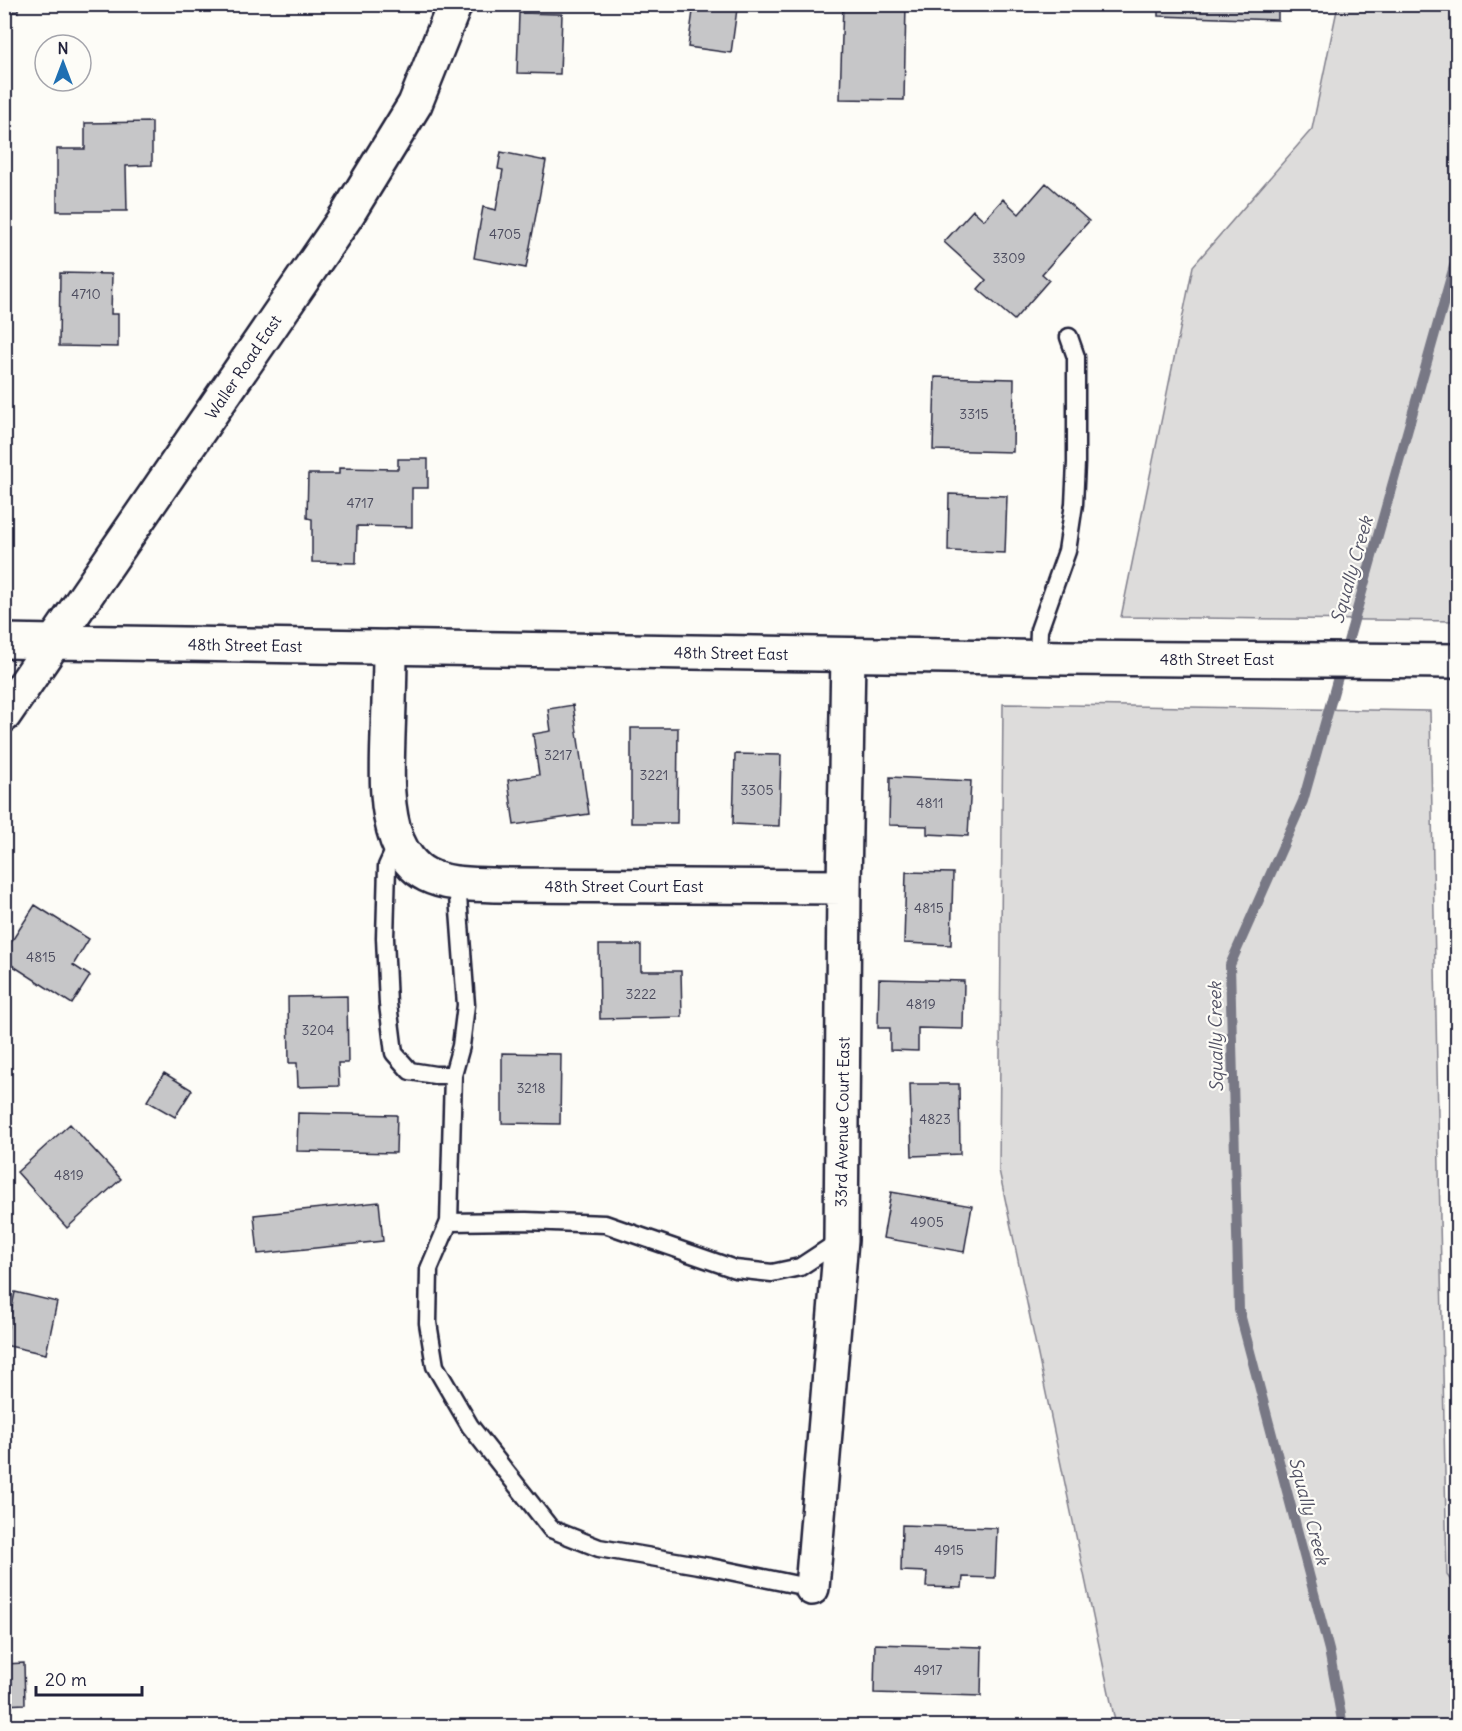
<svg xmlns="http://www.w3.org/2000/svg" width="1462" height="1731" font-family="Delius,sans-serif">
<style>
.green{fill:#dddcdb;stroke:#807f8b;stroke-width:1.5}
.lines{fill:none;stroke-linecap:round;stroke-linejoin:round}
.stream{stroke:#787885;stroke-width:10}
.building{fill:#c6c6c8;stroke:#22223b;stroke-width:1.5}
.lane-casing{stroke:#22223b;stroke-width:21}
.street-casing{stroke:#22223b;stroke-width:38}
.secondary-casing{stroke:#22223b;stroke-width:38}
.lane{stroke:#fdfcf7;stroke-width:16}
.street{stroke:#fdfcf7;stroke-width:33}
.secondary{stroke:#fdfcf7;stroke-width:33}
.labels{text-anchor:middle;stroke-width:4.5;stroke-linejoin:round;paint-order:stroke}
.number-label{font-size:14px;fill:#4b4b5e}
.street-label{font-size:16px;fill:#22223b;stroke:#fdfcf7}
.water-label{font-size:18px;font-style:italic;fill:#545466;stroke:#fdfcf7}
</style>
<rect width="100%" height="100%" fill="#fdfcf7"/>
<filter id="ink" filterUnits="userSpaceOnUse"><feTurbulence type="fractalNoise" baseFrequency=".0167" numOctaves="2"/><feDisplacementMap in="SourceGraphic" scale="12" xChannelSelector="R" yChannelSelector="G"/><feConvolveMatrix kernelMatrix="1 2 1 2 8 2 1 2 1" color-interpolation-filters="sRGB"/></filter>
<g filter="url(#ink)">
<path class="green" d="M1338,5H1457V621L1121,617L1193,266L1312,129Z
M1003,704L1430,711L1447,1575L1457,1589V1726H1116L999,1170Z"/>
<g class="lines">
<path class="stream" d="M1343,1726L1329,1650L1239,1310L1230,965L1303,801L1454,266L1458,262"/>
</g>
<path class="building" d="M4,4H18V12H4Z
M694,4L737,9L731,53L688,47Z
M843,4H906L904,100L840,99Z
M1158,4H1278V20L1158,16Z
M519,13L562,14L560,74L517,73Z
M152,122V165L126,166L127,211H57V149H85V123Z
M501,152L546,161L526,268L474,258L483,207L496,210L503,170L498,169Z
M1046,183L1089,221L1042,274L1049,280L1014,320L978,289L986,280L944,242L973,210L984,220L1003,199L1019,214Z
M60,273L112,274L111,314H118V347L59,346Z
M935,377L1014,379L1013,452L933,450Z
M398,459H428V488H412V527L357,526L356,563L312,562V519L307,518L308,474H339V468L398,469Z
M949,494L1007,496L1005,553L948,551Z
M573,705L589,814L514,825L508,780L539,775L533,734L551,731L548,709Z
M631,728H678L677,823H631Z
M735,754L781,755L779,826L733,824Z
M890,777L971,781L968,836L927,834V826L889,825Z
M906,872L953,873L951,945L904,943Z
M35,905L89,939L73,965L90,976L72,1004L4,960V953Z
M599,945H641V971H681L682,1017L600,1019Z
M879,979L964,981L963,1029L918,1028V1051L890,1050V1028H878Z
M347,996L348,1063H338L339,1086L298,1087L297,1063H289L288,997Z
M502,1053L561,1054L560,1124L502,1123Z
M164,1073L192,1090L175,1117L147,1101Z
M910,1084H959L960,1154L912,1156Z
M298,1113L397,1115L396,1153L297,1151Z
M70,1124L121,1179L67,1228L17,1172Z
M891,1192L972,1206L964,1252L883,1238Z
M379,1202L383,1241L258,1254L254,1215Z
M15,1292L57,1302L46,1354L4,1345Z
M902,1525L997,1528L995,1578L963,1577L962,1588L926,1587L927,1572L901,1571Z
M875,1644L982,1647L981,1696L874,1693Z
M24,1663L25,1704L4,1705V1664Z"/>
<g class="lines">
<defs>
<path id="lane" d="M1038,658L1039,630L1067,551L1074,504L1076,463V357L1069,337
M398,842L387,866L385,938L388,1004L394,1053L410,1071L435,1075H453L461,1046L466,1005L457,883
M453,1075L449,1222L429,1269L428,1323L435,1366L470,1426L551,1529L599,1548L710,1567L812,1588
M449,1222L526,1221L605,1224L735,1269L772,1273L800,1267L841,1240"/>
<path id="street" d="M4,641L55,642
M390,647C390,676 389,706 388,735C387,770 385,807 397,840C402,853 414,869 427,875C447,885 472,884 495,885L844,887
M812,1588L841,1240L844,887L848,655"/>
<path id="secondary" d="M55,642L1067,658L1458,661
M4,715L347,215L415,104L455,4"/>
</defs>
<use href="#lane" class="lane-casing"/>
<use href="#street" class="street-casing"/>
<use href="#secondary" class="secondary-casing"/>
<use href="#lane" class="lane"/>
<use href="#street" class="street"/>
<use href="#secondary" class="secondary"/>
</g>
</g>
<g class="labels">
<g class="number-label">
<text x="505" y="239">4705</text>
<text x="1009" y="263">3309</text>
<text x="86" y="299">4710</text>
<text x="974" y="419">3315</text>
<text x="360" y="508">4717</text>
<text x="558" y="760">3217</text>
<text x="654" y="780">3221</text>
<text x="757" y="795">3305</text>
<text x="930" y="808">4811</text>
<text x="929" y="913">4815</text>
<text x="41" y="962">4815</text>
<text x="641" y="999">3222</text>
<text x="921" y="1009">4819</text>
<text x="318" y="1035">3204</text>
<text x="531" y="1093">3218</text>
<text x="935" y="1124">4823</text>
<text x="69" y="1180">4819</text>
<text x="927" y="1227">4905</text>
<text x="949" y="1555">4915</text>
<text x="928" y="1675">4917</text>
</g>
<g class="street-label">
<text transform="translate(243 367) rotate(-56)" y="6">Waller Road East</text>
<text transform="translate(245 645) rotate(1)" y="6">48th Street East</text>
<text transform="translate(731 653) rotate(1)" y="6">48th Street East</text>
<text x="1217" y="665">48th Street East</text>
<text x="624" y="892">48th Street Court East</text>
<text transform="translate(842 1122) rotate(-89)" y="6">33rd Avenue Court East</text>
</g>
<g class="water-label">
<text transform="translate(1352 570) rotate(-74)" y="6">Squally Creek</text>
<text transform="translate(1216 1037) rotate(-91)" y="6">Squally Creek</text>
<text transform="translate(1309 1511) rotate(75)" y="6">Squally Creek</text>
</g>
</g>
<rect width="1462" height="1731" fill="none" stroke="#fdfcf7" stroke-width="24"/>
<rect x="12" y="12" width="1438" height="1707" fill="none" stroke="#22223b" stroke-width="2" filter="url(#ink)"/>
<g transform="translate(63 63)"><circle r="28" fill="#fdfcf7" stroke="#a5a5ac" stroke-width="1.5"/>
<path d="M0-4.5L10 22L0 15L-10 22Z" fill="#1f6fb2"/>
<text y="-9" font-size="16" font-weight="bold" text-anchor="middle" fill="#22223b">N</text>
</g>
<path d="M36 1686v9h106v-9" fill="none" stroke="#22223b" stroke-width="3"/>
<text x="45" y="1686" font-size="18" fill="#22223b" stroke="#fdfcf7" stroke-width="4.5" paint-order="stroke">20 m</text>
</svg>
